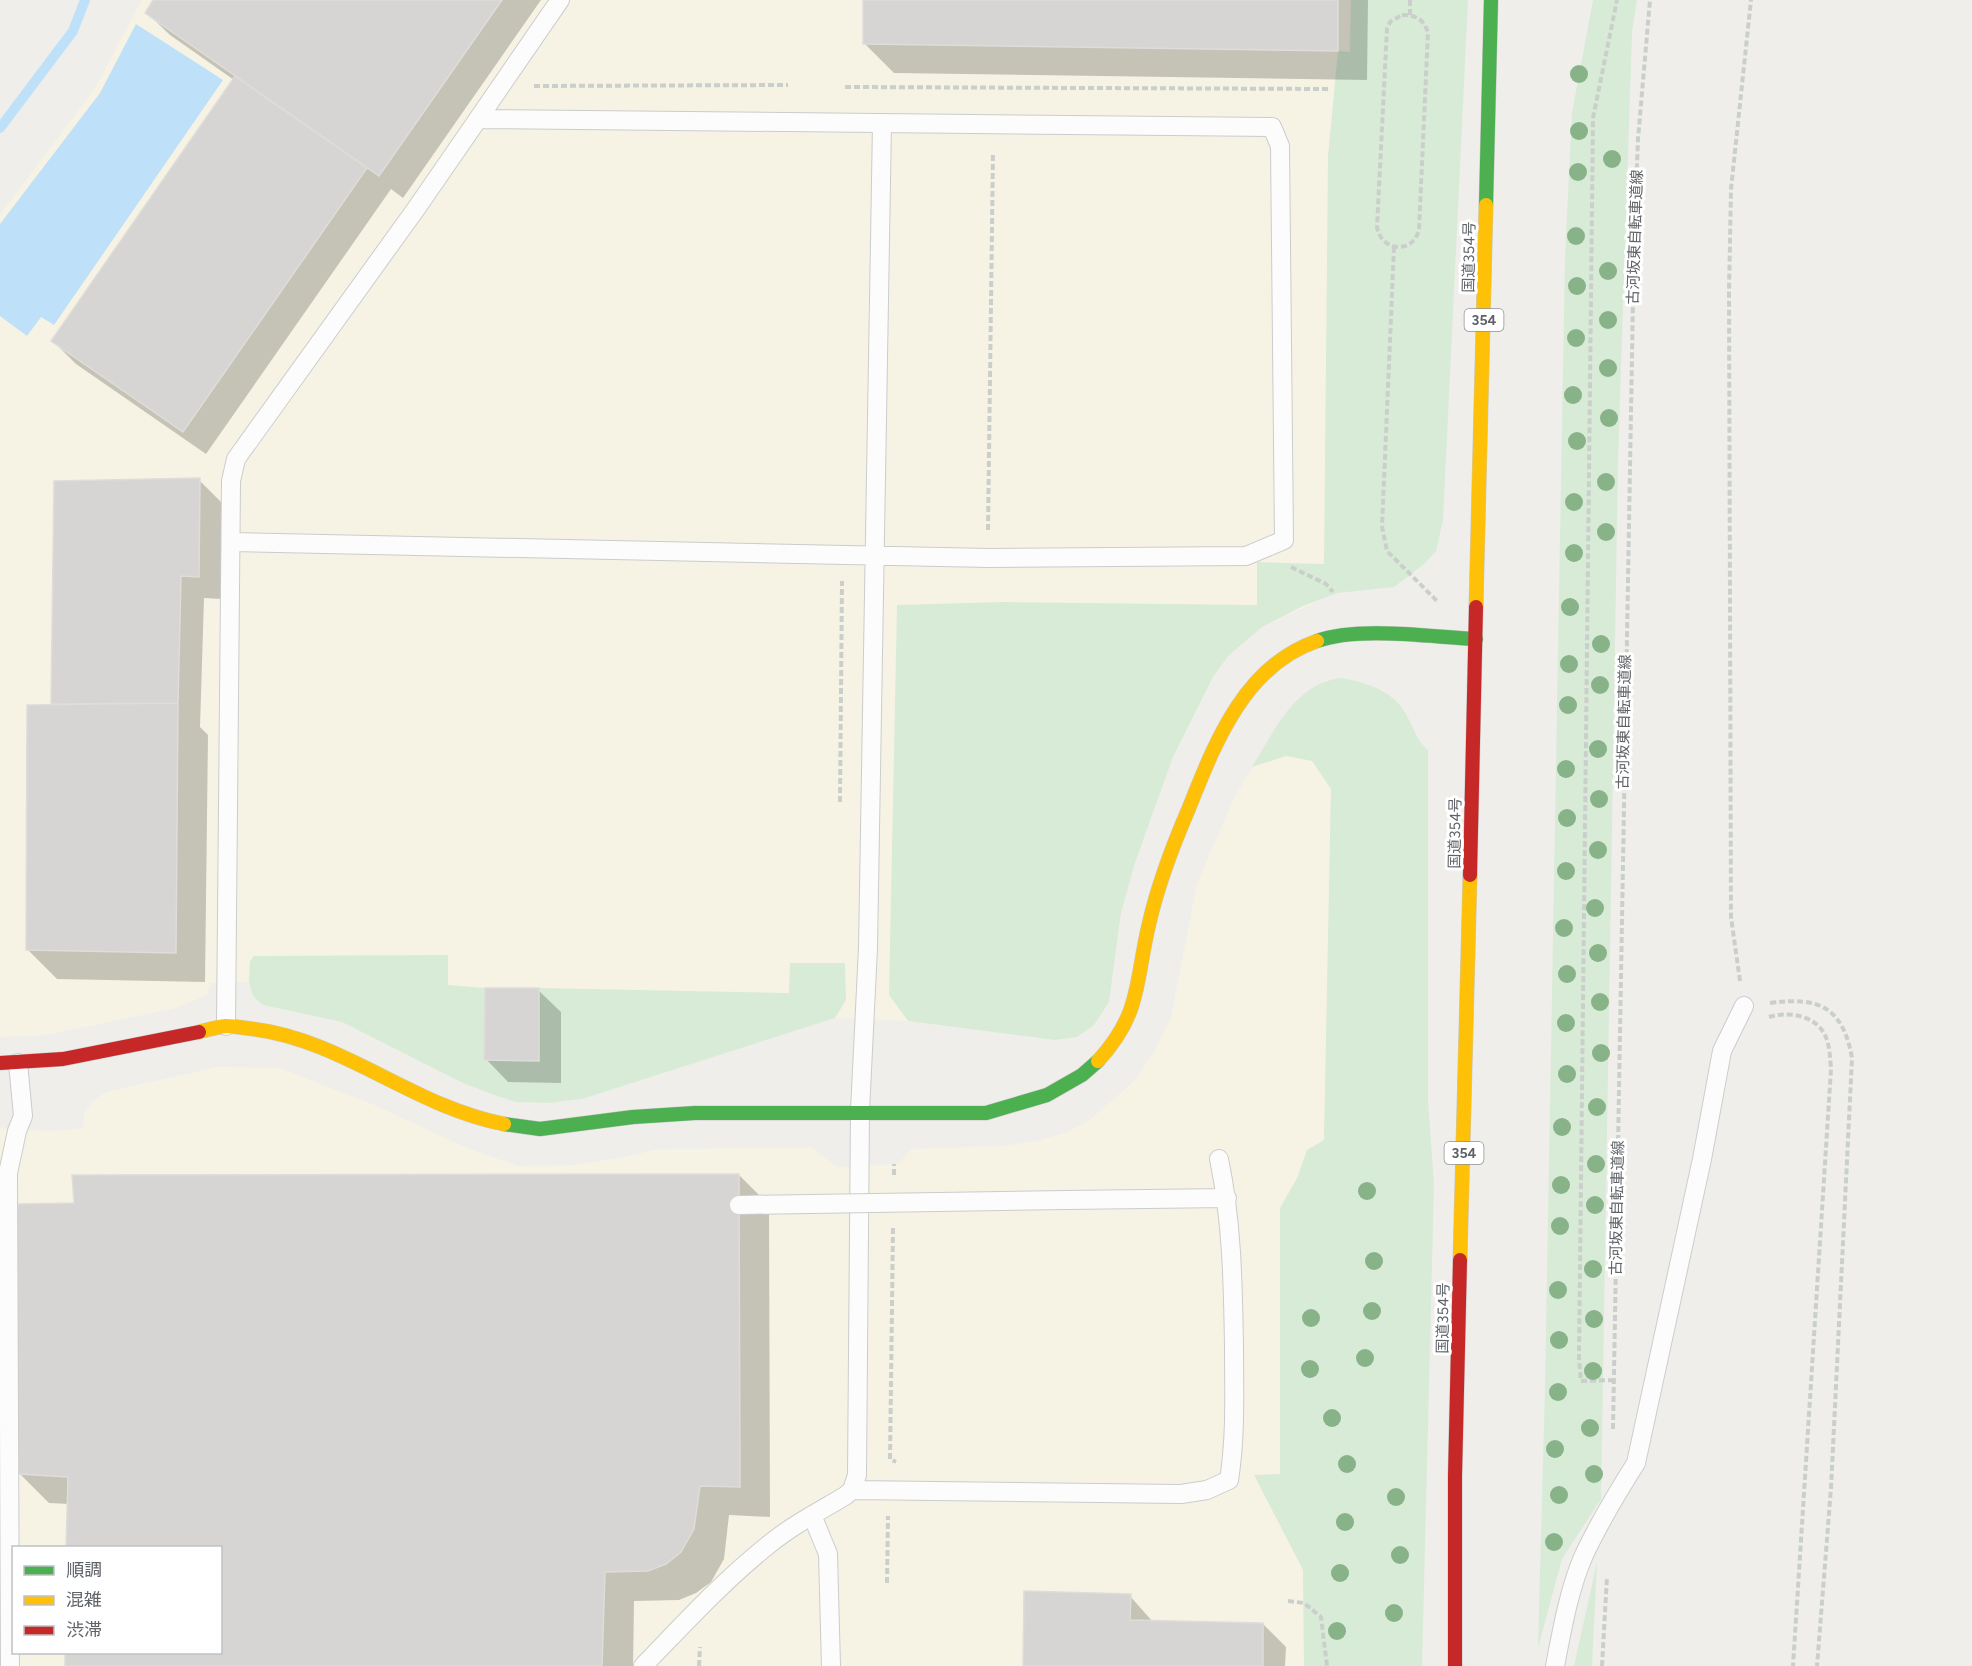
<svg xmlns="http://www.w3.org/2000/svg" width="1972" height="1666" font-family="Figtree,'Noto Sans JP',sans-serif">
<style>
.commercial{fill:#f7f3e4;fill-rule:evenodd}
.green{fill:#d8ebd6}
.water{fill:#bfe0f9}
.shadow{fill:#0003}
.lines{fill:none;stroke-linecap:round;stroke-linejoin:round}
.stream{stroke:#bfe0f9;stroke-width:10}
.building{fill:#d6d5d3;stroke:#deddd9;stroke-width:1.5}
.lane-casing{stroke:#cbcccc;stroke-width:20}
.fast-casing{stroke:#cacacb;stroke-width:15}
.slow-casing{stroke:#cacacb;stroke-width:15}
.jam-casing{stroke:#cacacb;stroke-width:15}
.path{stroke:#cacfcc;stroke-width:4;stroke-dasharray:6 3;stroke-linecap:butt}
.lane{stroke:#fdfcfc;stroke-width:18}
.fast{stroke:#4caf50;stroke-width:14}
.slow{stroke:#ffc107;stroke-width:14}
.jam{stroke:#c62828;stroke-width:14}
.lane-bridge-casing{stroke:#cbcccc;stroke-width:20;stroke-linecap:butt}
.lane-bridge{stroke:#fdfcfc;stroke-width:18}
.tree{fill:#88b388}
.labels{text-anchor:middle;stroke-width:6;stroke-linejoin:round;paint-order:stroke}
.shield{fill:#fff;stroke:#8f9295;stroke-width:1.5}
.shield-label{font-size:14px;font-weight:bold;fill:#5f6368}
.street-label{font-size:15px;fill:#5f6368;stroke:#fff}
</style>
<rect width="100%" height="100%" fill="#efeeea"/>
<path class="commercial" d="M142,0H1351L1330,595L1262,627L1228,655L1213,677L1173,757L1135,863L1121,913L1109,1002L1094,1025L1077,1037L1055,1040L908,1021L835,1018L582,1099L548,1103L516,1102L494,1095L465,1084L342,1022L263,1005L253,996L249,982L211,983L207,995L176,1008L46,1035L0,1037V215L94,90Z
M1329,679L1331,789L1324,1140L1303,1570L1304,1666H0V1128L49,1131L83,1129L84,1115L92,1102L106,1092L218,1067L279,1068L372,1104L469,1149L519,1166L575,1165L625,1157L658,1149L812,1148L837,1167L898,1164L911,1149L1003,1146L1037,1141L1065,1133L1088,1121L1112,1101L1134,1081L1153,1054L1171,1017L1197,884L1234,798L1282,718L1301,696ZM14,1548H220V1652H14Z"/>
<path class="green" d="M1351,0H1468L1443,520L1436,551L1424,564L1394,587L1337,593L1303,606L1262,627L1228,656L1213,677L1173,757L1135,863L1121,913L1109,1002L1094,1025L1077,1037L1055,1040L908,1021L889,995L897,605L1004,602L1257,605V562L1324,564L1328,156L1338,51L1350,52Z
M1593,0H1637L1632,32L1618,460L1601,1499L1562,1559L1538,1648L1545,1389L1565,257L1572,113Z
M1342,678C1370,684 1395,691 1408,718C1415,731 1417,741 1428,750V1102L1434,1184L1422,1666H1304L1303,1570L1254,1475L1280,1474V1208L1297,1178L1307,1150L1324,1140L1331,789L1312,761L1286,756L1252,767C1274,732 1295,682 1342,678Z
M448,955V985L485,988L484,1059L538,1061L539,988L789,993L790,963H845L846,1000L835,1018L582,1099L548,1103L516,1102L494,1095L465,1084L342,1022L263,1005L253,996L249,982L250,961L254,956Z
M1597,1562L1592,1666H1574Z"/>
<path class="water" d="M136,24L223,80L54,325L41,317L27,336L0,316V224L100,93Z"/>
<path class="shadow" d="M155,0H541L403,198L391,189L206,454L76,364L53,341L234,80L170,35L147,13Z
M864,0H1368L1367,80L894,73L864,43Z
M199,480L222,503L221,599L204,598L200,727L208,735L205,982L57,979L27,949L53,706L56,483Z
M538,990L561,1012V1083L508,1082L486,1059Z
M739,1175L769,1205L770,1517L729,1515L724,1559L711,1582L696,1593L679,1600L634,1601L633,1666H68L220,1652V1548L69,1504L49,1503L19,1473Z
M1130,1596L1153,1622L1263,1624L1286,1647L1285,1666H1024Z"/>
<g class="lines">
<path class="stream" d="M0,128L73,31L85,0"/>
</g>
<path class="building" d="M153,0H502L379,176L145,13Z
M863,0H1338V51L863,44Z
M235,76L367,168L183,432L51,341Z
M200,478L199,577L181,576L178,703L51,704L54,481Z
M178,703L176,953L26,950L27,705Z
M485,988H539V1061L484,1060Z
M739,1174L740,1487L700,1486L694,1529L681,1552L666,1564L648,1571L605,1572L602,1666H65V1652H220V1548H66L68,1477L18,1474L17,1204L74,1203L72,1175Z
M1024,1591L1131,1594L1130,1620L1263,1623V1666H1023Z"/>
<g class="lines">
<defs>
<path id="lane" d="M231,542L989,558L1246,556L1284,540L1280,146L1272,127L479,119
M226,1026L231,481L236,459L418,206L560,0
M1066,1200L1227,1198
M852,1490L1181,1494L1207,1490L1229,1480C1236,1436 1234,1392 1234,1347C1233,1284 1232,1221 1219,1159
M812,1515L828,1554L831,1666
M10,1666L8,1173L17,1131L23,1116L18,1063
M643,1666C683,1625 722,1582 767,1546C791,1526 818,1512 845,1496L852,1490L857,1475L860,1111L868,948L882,123
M1555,1666C1562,1630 1569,1589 1584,1555C1599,1523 1617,1493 1636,1463L1702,1159L1722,1051L1744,1006"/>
<path id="fast" d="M1486,205L1491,0
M1317,641C1359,626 1431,637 1476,639
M504,1124L540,1129L633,1117L695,1113H986L1047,1095L1082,1075L1098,1061"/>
<path id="slow" d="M1476,607L1486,205
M199,1032C207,1030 217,1027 226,1026C234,1026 244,1028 253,1029C343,1040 414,1107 504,1124
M1098,1061C1142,1013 1135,982 1149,924C1158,884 1173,845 1189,808C1215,743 1244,666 1317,641
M1460,1260L1470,875"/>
<path id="jam" d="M1470,875L1476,607
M0,1063L63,1059L199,1032
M1455,1666V1476L1460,1260"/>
</defs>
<use href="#lane" class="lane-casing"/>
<use href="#fast" class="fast-casing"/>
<use href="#slow" class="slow-casing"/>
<use href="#jam" class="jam-casing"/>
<path class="path" d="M1402,15C1416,15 1423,19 1428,32L1419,230C1412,255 1381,251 1377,227L1387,29L1390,22Z
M1410,15V0
M534,86L788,85
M845,87L1330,89
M1394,247L1382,527L1387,551L1437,601
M988,530L993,152
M1291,567L1326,584L1333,592
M840,802L842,581
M1740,981L1731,917L1729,292L1731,189L1751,0
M1770,1003C1820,996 1843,1008 1852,1058L1831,1488L1817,1666
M1769,1017C1788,1011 1815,1015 1825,1035C1830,1045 1830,1059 1831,1069L1793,1666
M894,1175V1164
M893,1228L890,1459L896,1462
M1614,1380L1581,1381L1579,1358L1593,118L1617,0
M1613,1429L1634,242L1638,139L1650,0
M887,1583L888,1516
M1288,1601L1304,1603L1321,1617L1327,1666
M699,1666L700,1647
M1602,1666L1607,1577"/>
<use href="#lane" class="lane"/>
<use href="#fast" class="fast"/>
<use href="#slow" class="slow"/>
<use href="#jam" class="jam"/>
<defs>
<path id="lane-bridge" d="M739,1205L1066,1200"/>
</defs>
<use href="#lane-bridge" class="lane-bridge-casing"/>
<use href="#lane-bridge" class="lane-bridge"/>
</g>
<g class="tree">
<circle cx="1579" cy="74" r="9"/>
<circle cx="1579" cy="131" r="9"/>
<circle cx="1612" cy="159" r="9"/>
<circle cx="1578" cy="172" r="9"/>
<circle cx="1576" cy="236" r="9"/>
<circle cx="1608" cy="271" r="9"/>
<circle cx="1577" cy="286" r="9"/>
<circle cx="1608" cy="320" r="9"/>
<circle cx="1576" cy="338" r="9"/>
<circle cx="1608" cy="368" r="9"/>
<circle cx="1573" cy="395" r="9"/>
<circle cx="1609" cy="418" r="9"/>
<circle cx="1577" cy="441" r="9"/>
<circle cx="1606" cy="482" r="9"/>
<circle cx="1574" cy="502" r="9"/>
<circle cx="1606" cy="532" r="9"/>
<circle cx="1574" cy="553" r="9"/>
<circle cx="1570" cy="607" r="9"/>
<circle cx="1601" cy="644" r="9"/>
<circle cx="1569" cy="664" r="9"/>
<circle cx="1600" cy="685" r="9"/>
<circle cx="1568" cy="705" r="9"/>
<circle cx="1598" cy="749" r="9"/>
<circle cx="1566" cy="769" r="9"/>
<circle cx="1599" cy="799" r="9"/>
<circle cx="1567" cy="818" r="9"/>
<circle cx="1598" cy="850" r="9"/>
<circle cx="1566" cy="871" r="9"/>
<circle cx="1595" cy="908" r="9"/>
<circle cx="1564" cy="928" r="9"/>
<circle cx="1598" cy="953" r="9"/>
<circle cx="1567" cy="974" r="9"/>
<circle cx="1600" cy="1002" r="9"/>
<circle cx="1566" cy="1023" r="9"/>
<circle cx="1601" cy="1053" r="9"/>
<circle cx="1567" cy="1074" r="9"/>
<circle cx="1597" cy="1107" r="9"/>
<circle cx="1562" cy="1127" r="9"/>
<circle cx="1596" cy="1164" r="9"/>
<circle cx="1561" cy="1185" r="9"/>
<circle cx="1367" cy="1191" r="9"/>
<circle cx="1595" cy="1205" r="9"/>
<circle cx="1560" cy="1226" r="9"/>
<circle cx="1374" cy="1261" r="9"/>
<circle cx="1593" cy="1269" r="9"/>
<circle cx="1558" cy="1290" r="9"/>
<circle cx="1372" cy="1311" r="9"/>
<circle cx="1311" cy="1318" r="9"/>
<circle cx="1594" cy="1319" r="9"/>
<circle cx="1559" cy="1340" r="9"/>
<circle cx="1365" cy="1358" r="9"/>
<circle cx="1310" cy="1369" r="9"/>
<circle cx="1593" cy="1371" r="9"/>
<circle cx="1558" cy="1392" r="9"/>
<circle cx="1332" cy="1418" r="9"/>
<circle cx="1590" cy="1428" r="9"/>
<circle cx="1555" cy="1449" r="9"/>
<circle cx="1347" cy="1464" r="9"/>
<circle cx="1594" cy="1474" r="9"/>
<circle cx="1559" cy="1495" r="9"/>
<circle cx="1396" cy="1497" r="9"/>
<circle cx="1345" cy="1522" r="9"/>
<circle cx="1554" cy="1542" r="9"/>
<circle cx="1400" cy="1555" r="9"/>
<circle cx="1340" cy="1573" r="9"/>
<circle cx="1394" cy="1613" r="9"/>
<circle cx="1337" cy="1631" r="9"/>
</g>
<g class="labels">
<g class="shield">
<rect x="1464.5" y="309" width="39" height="22" rx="4.5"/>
<rect x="1444.5" y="1142" width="39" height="22" rx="4.5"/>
</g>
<g class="shield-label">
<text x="1484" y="325">354</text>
<text x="1464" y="1158">354</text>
</g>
<g class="street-label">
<text transform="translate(1635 237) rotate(-88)" y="5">古河坂東自転車道線</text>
<text transform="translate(1469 257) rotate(-89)" y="5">国道354号</text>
<text transform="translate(1624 722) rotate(-89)" y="5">古河坂東自転車道線</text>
<text transform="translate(1455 833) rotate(-89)" y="5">国道354号</text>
<text transform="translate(1617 1208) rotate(-89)" y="5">古河坂東自転車道線</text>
<text transform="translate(1443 1318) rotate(-89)" y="5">国道354号</text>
</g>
</g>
<rect x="12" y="1546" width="210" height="108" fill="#ffffff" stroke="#bfc1c3" stroke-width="1.5"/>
<rect x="24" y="1566" width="30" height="9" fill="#4caf50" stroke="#bfc1c3" stroke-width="1.5"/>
<text x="66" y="1576" font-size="18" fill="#5f6368">順調</text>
<rect x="24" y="1596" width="30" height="9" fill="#ffc107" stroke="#bfc1c3" stroke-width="1.5"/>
<text x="66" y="1606" font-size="18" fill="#5f6368">混雑</text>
<rect x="24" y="1626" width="30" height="9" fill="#c62828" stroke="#bfc1c3" stroke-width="1.5"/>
<text x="66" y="1636" font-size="18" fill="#5f6368">渋滞</text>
</svg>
